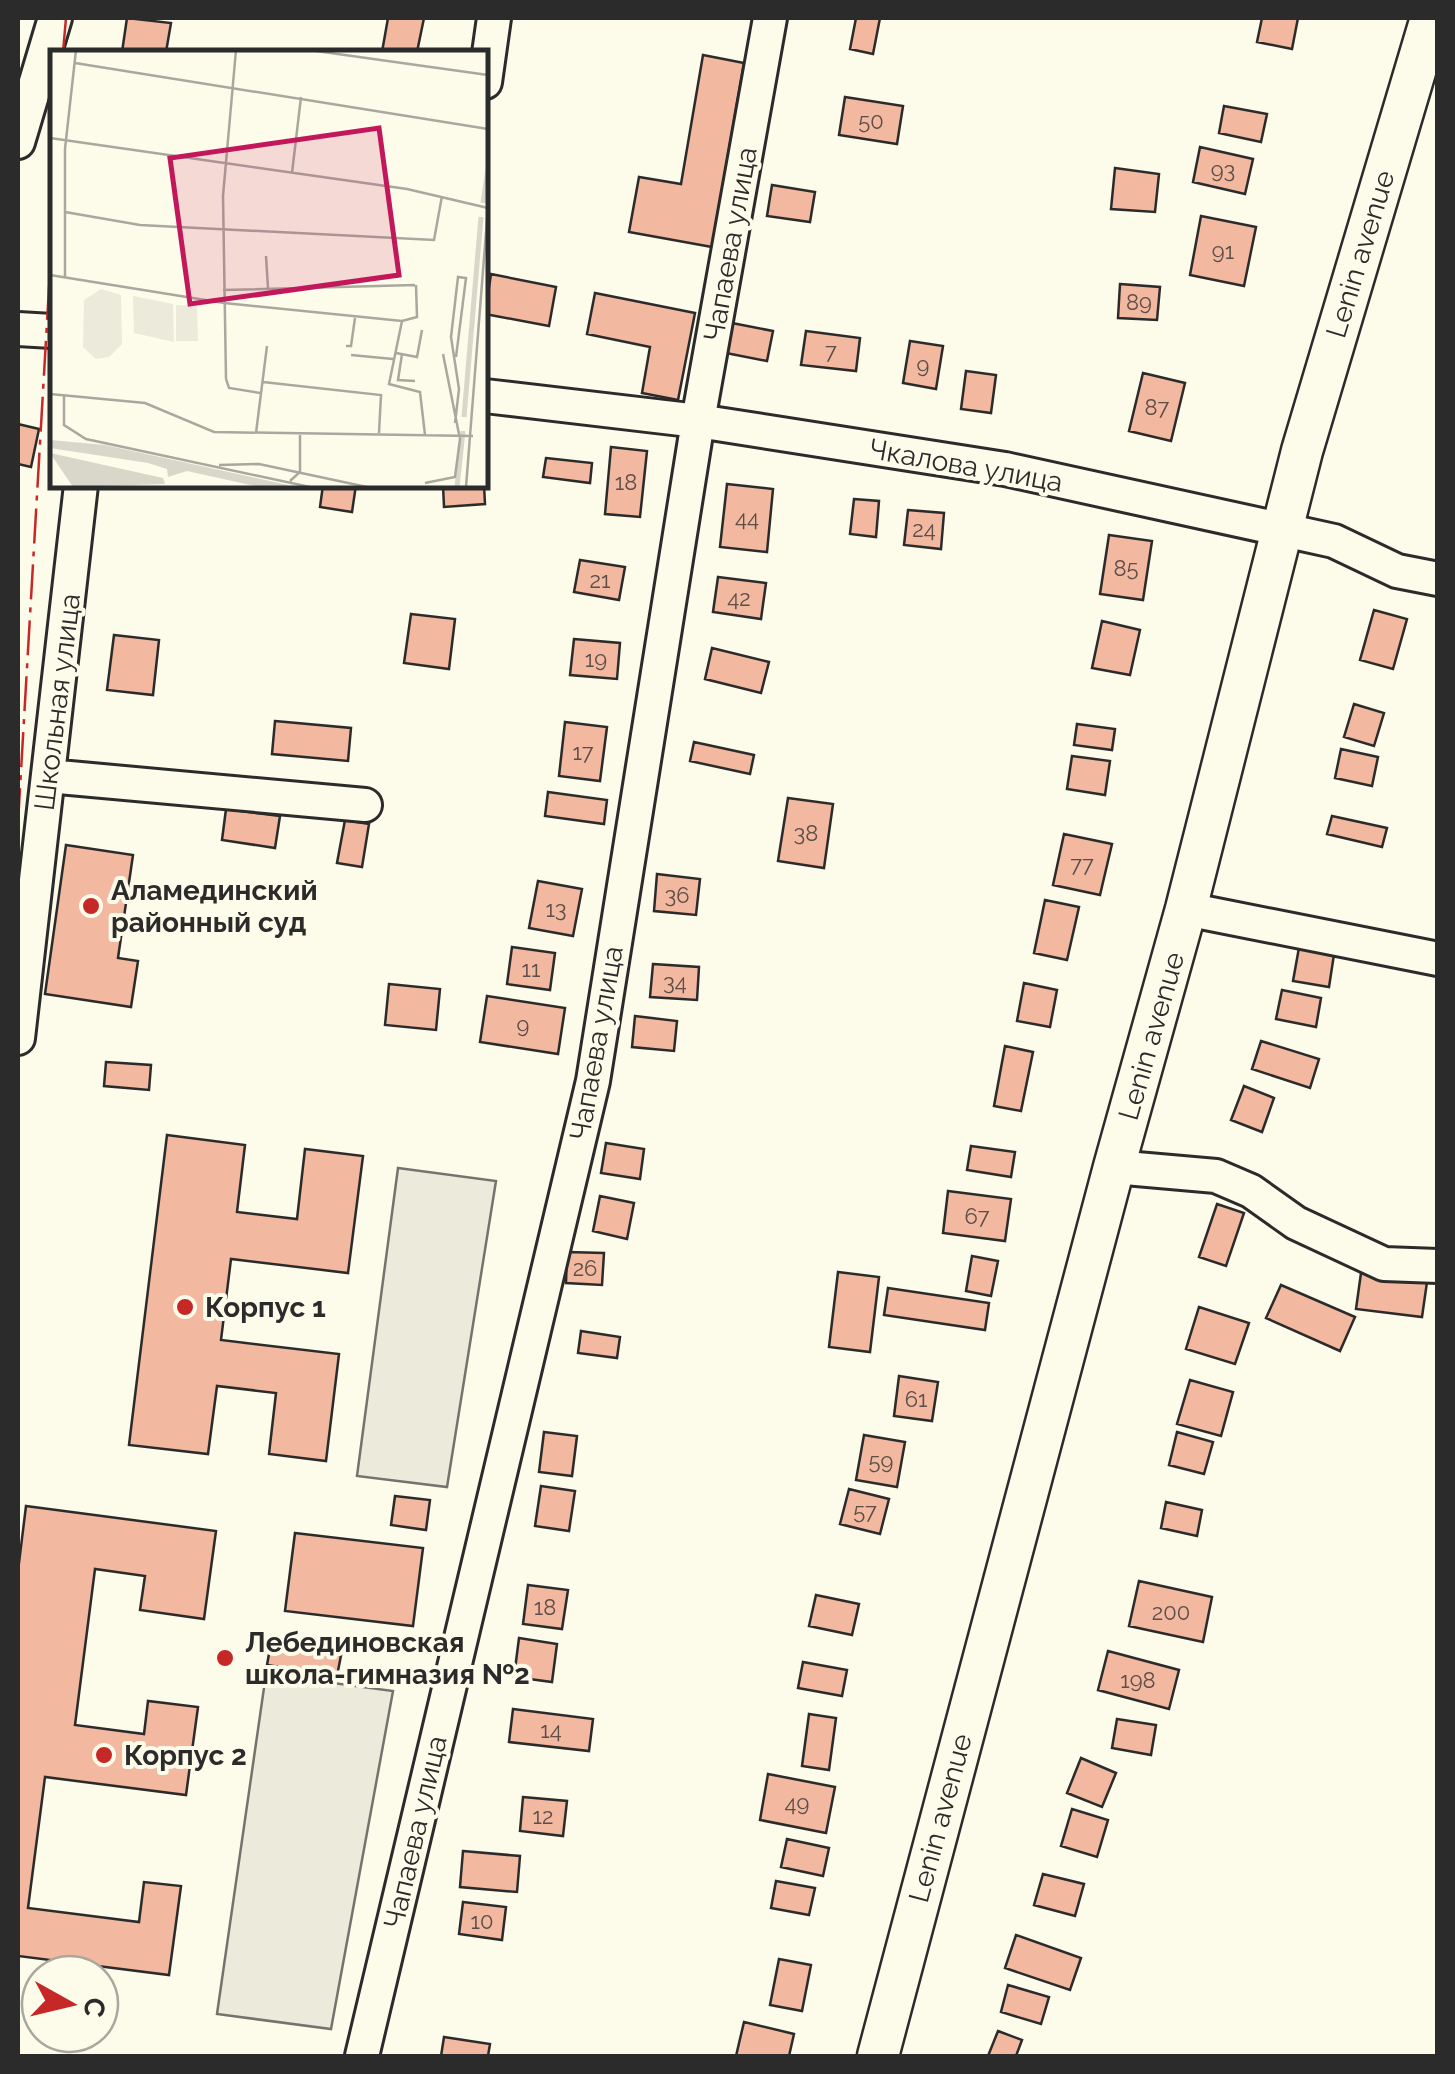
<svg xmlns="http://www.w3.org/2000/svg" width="1455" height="2074" font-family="Raleway,sans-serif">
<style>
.green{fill:#ecebdb;stroke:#74746e;stroke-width:2.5}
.building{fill:#f2b8a0;stroke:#2b2b2b;stroke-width:2.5}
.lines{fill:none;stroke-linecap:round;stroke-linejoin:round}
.minor-casing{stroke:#2b2b2b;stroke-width:38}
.major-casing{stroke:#2b2b2b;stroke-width:45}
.minor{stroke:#fdfbea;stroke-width:32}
.major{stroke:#fdfbea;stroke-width:40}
.power{stroke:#c62828;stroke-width:2.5;stroke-dasharray:35 8 5 8;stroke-linecap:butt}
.poi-dot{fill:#c62828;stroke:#fdfbea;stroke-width:4}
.labels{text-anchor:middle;stroke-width:8;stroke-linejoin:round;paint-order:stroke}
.number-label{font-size:22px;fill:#5d4e48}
.street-label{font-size:28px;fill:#2b2b2b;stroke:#fdfbea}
.poi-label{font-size:28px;font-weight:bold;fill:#2b2b2b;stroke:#fdfbea;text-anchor:start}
.inset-river{fill:none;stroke:#d8d7c9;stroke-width:5}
.inset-road{fill:none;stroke:#a9a89e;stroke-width:2.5}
.view{fill:#c2185b;fill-opacity:0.15;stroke:#c2185b;stroke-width:5}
.inset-edge{fill:none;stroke:#2b2b2b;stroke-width:5}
</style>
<rect width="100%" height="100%" fill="#fdfbea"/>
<path class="green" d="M398,1168L496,1181L447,1487L357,1476Z
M266,1674L393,1691L331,2029L217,2014Z"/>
<path class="building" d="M127,18L171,23L166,52H122Z
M388,18H424L417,52H382Z
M856,18H880L873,54L850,49Z
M1262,18H1298L1292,49L1257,42Z
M703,55L744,63L712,247L629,232L639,177L681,184Z
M845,97L903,106L897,144L839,135Z
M1224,106L1267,114L1261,142L1219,133Z
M1200,147L1253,159L1245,194L1193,182Z
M1115,168L1159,174L1155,212L1111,209Z
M772,185L815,192L810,222L767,216Z
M1201,216L1256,227L1244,286L1190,275Z
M491,274L556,287L549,326L485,314Z
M1120,284L1160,287L1157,320L1118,318Z
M595,293L695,313L678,400L642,393L650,347L587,334Z
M732,323L773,331L767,361L726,353Z
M806,331L860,338L856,371L801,365Z
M910,341L943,346L936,389L903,383Z
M966,371L996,375L991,413L961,409Z
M1143,373L1185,383L1171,441L1129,431Z
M18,424L39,429L31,467L18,464Z
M611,447L647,451L640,517L605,514Z
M546,458L592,463L590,483L543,477Z
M727,484L773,489L767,552L720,547Z
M323,485H356L352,512L320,507Z
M443,485H484L485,504L444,507Z
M854,499L879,501L876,537L850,534Z
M908,510L944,513L941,549L904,545Z
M1109,535L1152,541L1143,600L1100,594Z
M580,560L625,567L619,600L574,592Z
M718,577L766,583L761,619L713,612Z
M1374,610L1407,619L1393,669L1360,660Z
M411,614L455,619L449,669L404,663Z
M1102,621L1140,630L1130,675L1092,668Z
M114,635L159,640L153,695L107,690Z
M574,639L620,643L617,679L570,675Z
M712,648L769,662L761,693L705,679Z
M1354,704L1384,713L1374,746L1344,737Z
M275,721L351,728L348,761L272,754Z
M565,722L607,727L600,781L559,776Z
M1077,724L1115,729L1112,750L1074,745Z
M694,742L754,755L750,774L690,761Z
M1341,749L1378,757L1372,786L1335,778Z
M1072,756L1110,761L1105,795L1067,789Z
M548,792L607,800L604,824L545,816Z
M788,798L833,804L824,868L778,861Z
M226,809L280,816L275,848L222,840Z
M1332,816L1387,828L1382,847L1327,834Z
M345,820L369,824L362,867L337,863Z
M1064,834L1112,844L1100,895L1053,885Z
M66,845L133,855L118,958L138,961L131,1007L45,994Z
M657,874L700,879L696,915L654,911Z
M538,881L582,889L573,936L529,928Z
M1045,900L1079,907L1067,960L1034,953Z
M1300,942L1335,948L1329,987L1293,981Z
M512,947L555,953L550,990L507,984Z
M653,964L699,967L697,1000L650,997Z
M1024,983L1057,990L1050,1027L1017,1021Z
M389,984L440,989L436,1030L385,1025Z
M1282,990L1321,998L1316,1027L1276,1019Z
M487,996L565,1008L558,1054L480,1042Z
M635,1016L677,1021L674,1051L632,1047Z
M1261,1041L1319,1059L1310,1088L1252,1069Z
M1005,1046L1033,1052L1021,1111L994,1106Z
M106,1062L151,1065L149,1090L104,1086Z
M1244,1086L1274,1098L1262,1132L1231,1120Z
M167,1135L245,1145L237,1212L297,1219L305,1149L363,1156L348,1273L231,1259L221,1340L339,1354L326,1461L269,1454L276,1393L217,1386L208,1454L129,1445Z
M606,1143L644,1149L640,1179L601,1173Z
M971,1146L1015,1152L1011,1177L967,1170Z
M948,1191L1011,1199L1005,1241L943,1233Z
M600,1196L634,1203L627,1239L593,1231Z
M1217,1204L1244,1213L1226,1266L1199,1257Z
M567,1252L604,1253L602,1285L566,1283Z
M972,1256L998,1261L991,1296L966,1291Z
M838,1272L879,1277L870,1352L829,1347Z
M1361,1273L1427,1282L1422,1317L1356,1309Z
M1281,1285L1355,1317L1340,1351L1266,1318Z
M888,1288L989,1303L985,1330L884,1315Z
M1199,1307L1249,1323L1235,1364L1186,1349Z
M581,1331L620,1337L617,1358L578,1353Z
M899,1376L938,1382L932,1421L894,1416Z
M1190,1380L1233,1392L1221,1436L1177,1424Z
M544,1432L577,1436L572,1476L539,1472Z
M1177,1432L1213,1442L1204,1474L1169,1465Z
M864,1435L905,1442L897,1487L856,1480Z
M541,1486L575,1491L569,1531L535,1526Z
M849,1489L889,1499L880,1534L840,1524Z
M395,1496L430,1500L426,1530L391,1525Z
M1166,1502L1202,1510L1197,1536L1161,1528Z
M26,1506L216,1531L204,1619L140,1610L145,1576L95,1569L75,1725L144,1734L148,1701L198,1707L186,1795L45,1777L28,1908L139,1922L144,1882L181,1886L169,1975L18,1956V1571Z
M295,1533L423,1548L413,1626L285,1611Z
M1139,1581L1212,1597L1203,1642L1129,1626Z
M528,1585L568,1590L562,1629L523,1624Z
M816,1595L859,1604L852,1635L809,1626Z
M272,1637L343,1645L337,1676L267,1665Z
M519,1638L557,1644L552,1682L514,1677Z
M1108,1651L1179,1670L1169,1709L1098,1690Z
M803,1662L847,1670L842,1696L798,1688Z
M513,1709L593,1719L589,1751L509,1742Z
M809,1714L836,1718L829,1770L802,1766Z
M1117,1719L1156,1725L1151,1755L1112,1748Z
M1081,1758L1116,1773L1102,1807L1067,1793Z
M768,1774L835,1787L826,1833L760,1820Z
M523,1797L567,1801L563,1836L520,1831Z
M1072,1809L1108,1820L1097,1857L1061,1846Z
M787,1839L829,1848L823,1876L781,1867Z
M463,1851L520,1856L517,1892L460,1887Z
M1043,1874L1084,1884L1075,1916L1034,1905Z
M776,1881L815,1888L809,1915L771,1908Z
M463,1902L506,1907L502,1940L459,1934Z
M1016,1935L1081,1958L1070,1990L1005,1968Z
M779,1959L811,1965L802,2011L770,2005Z
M1008,1985L1049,1997L1041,2024L1001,2012Z
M744,2022L794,2034L789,2056H736Z
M998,2031L1022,2040L1016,2056H988Z
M444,2037L490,2044L488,2056H441Z"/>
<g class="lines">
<defs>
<path id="minor" d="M485,82L494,18
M18,142L55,18
M18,329L52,331
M485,396L698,421L1005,469L1334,541L1397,571L1438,579
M48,776L365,805
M1186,909L1438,959
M18,1038L81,485
M1114,1167L1216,1176L1251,1191L1296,1223L1384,1264L1438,1266
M362,2056L593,1081L698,421L770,18"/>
<path id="major" d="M878,2056L1114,1167L1186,909L1302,451L1431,18"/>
</defs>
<use href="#minor" class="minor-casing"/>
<use href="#major" class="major-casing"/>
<use href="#minor" class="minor"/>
<use href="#major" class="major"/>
<path class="power" d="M63,52L66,18
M18,823L52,236"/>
</g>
<g class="poi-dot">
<circle cx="91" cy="906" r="10"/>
<circle cx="185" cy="1307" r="10"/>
<circle cx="225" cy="1658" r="10"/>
<circle cx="104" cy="1755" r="10"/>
</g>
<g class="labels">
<g class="number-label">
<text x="871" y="129">50</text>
<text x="1223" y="178">93</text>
<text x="1223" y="259">91</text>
<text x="1139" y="310">89</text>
<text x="831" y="359">7</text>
<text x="923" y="373">9</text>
<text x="1157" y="415">87</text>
<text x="626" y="490">18</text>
<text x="747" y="526">44</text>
<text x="924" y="537">24</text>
<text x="1126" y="576">85</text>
<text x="600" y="588">21</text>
<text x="739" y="606">42</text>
<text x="596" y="667">19</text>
<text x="583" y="760">17</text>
<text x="806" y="841">38</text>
<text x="1082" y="872">77</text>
<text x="677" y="903">36</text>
<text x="556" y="917">13</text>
<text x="531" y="977">11</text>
<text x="675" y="990">34</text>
<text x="523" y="1033">9</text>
<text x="977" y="1224">67</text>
<text x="585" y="1276">26</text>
<text x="916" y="1407">61</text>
<text x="881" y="1469">59</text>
<text x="865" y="1519">57</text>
<text x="545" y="1615">18</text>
<text x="1171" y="1620">200</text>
<text x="1138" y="1688">198</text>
<text x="551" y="1738">14</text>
<text x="797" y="1811">49</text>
<text x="543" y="1824">12</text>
<text x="482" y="1929">10</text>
</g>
<g class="street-label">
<text transform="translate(730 244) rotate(-80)" y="10">Чапаева улица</text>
<text transform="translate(1360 254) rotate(-73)" y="10">Lenin avenue</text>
<text transform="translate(966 465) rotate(10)" y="10">Чкалова улица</text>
<text transform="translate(57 702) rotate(-83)" y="10">Школьная улица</text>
<text transform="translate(1151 1036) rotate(-74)" y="10">Lenin avenue</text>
<text transform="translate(596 1043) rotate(-80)" y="10">Чапаева улица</text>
<text transform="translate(940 1818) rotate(-75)" y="10">Lenin avenue</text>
<text transform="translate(415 1832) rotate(-77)" y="10">Чапаева улица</text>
</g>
<g class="poi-label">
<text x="111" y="900">Аламединский<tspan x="111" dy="32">районный суд</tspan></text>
<text x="205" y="1317">Корпус 1</text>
<text x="245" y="1652">Лебединовская<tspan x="245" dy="32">школа-гимназия №2</tspan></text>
<text x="124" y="1765">Корпус 2</text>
</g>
</g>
<g transform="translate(50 50)">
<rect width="438" height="438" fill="#fdfbea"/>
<path d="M51,239L71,245L72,294L59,307L46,309L33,297L34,250ZM83,246L123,254L124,292L84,283ZM126,255L147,256L148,291H126Z" fill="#ecebdb"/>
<path d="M0,390L55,395L247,437H209L137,421L118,427L117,419L98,413L0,398ZM0,403L113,428L115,434L23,437Z" fill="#d8d7c9"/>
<path class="inset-river" d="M433,153L438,119M414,367L431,167M407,437L413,381"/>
<path class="inset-road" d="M259,0L438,25M25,13L438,79M0,88L357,139L438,158M242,123L251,47M15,162L90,175L384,190L392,146M216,206L218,238M0,225L174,253L352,271L367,267L366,235M15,227V99L26,0M173,240L365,235M352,271L339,334L370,342L375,385M296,296H301L305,268M346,303L367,307L372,280M352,304L348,330L365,331M301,305L343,309M176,329L173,146L186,0M176,329L179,338L210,343M213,332L331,345L329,383M0,344L95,353L164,382L423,386M14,345V375L36,389L260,437M405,373L409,339L401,287L408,227L416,228L406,307M206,383L217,296M169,415L209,414L317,437M240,431L250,422V385M375,433L405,427L410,389L393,304M416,437L438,157"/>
<path class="view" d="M329,78L349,225L140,254L120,108Z"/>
<rect width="438" height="438" class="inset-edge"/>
</g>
<rect width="1455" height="2074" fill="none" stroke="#2b2b2b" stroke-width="40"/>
<g transform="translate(70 2004) rotate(98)"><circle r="48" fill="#fdfbea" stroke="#a9a89e" stroke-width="2.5"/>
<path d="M0-8L18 38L0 25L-18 38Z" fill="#c62828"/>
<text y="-15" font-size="28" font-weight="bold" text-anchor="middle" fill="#2b2b2b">С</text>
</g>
</svg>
